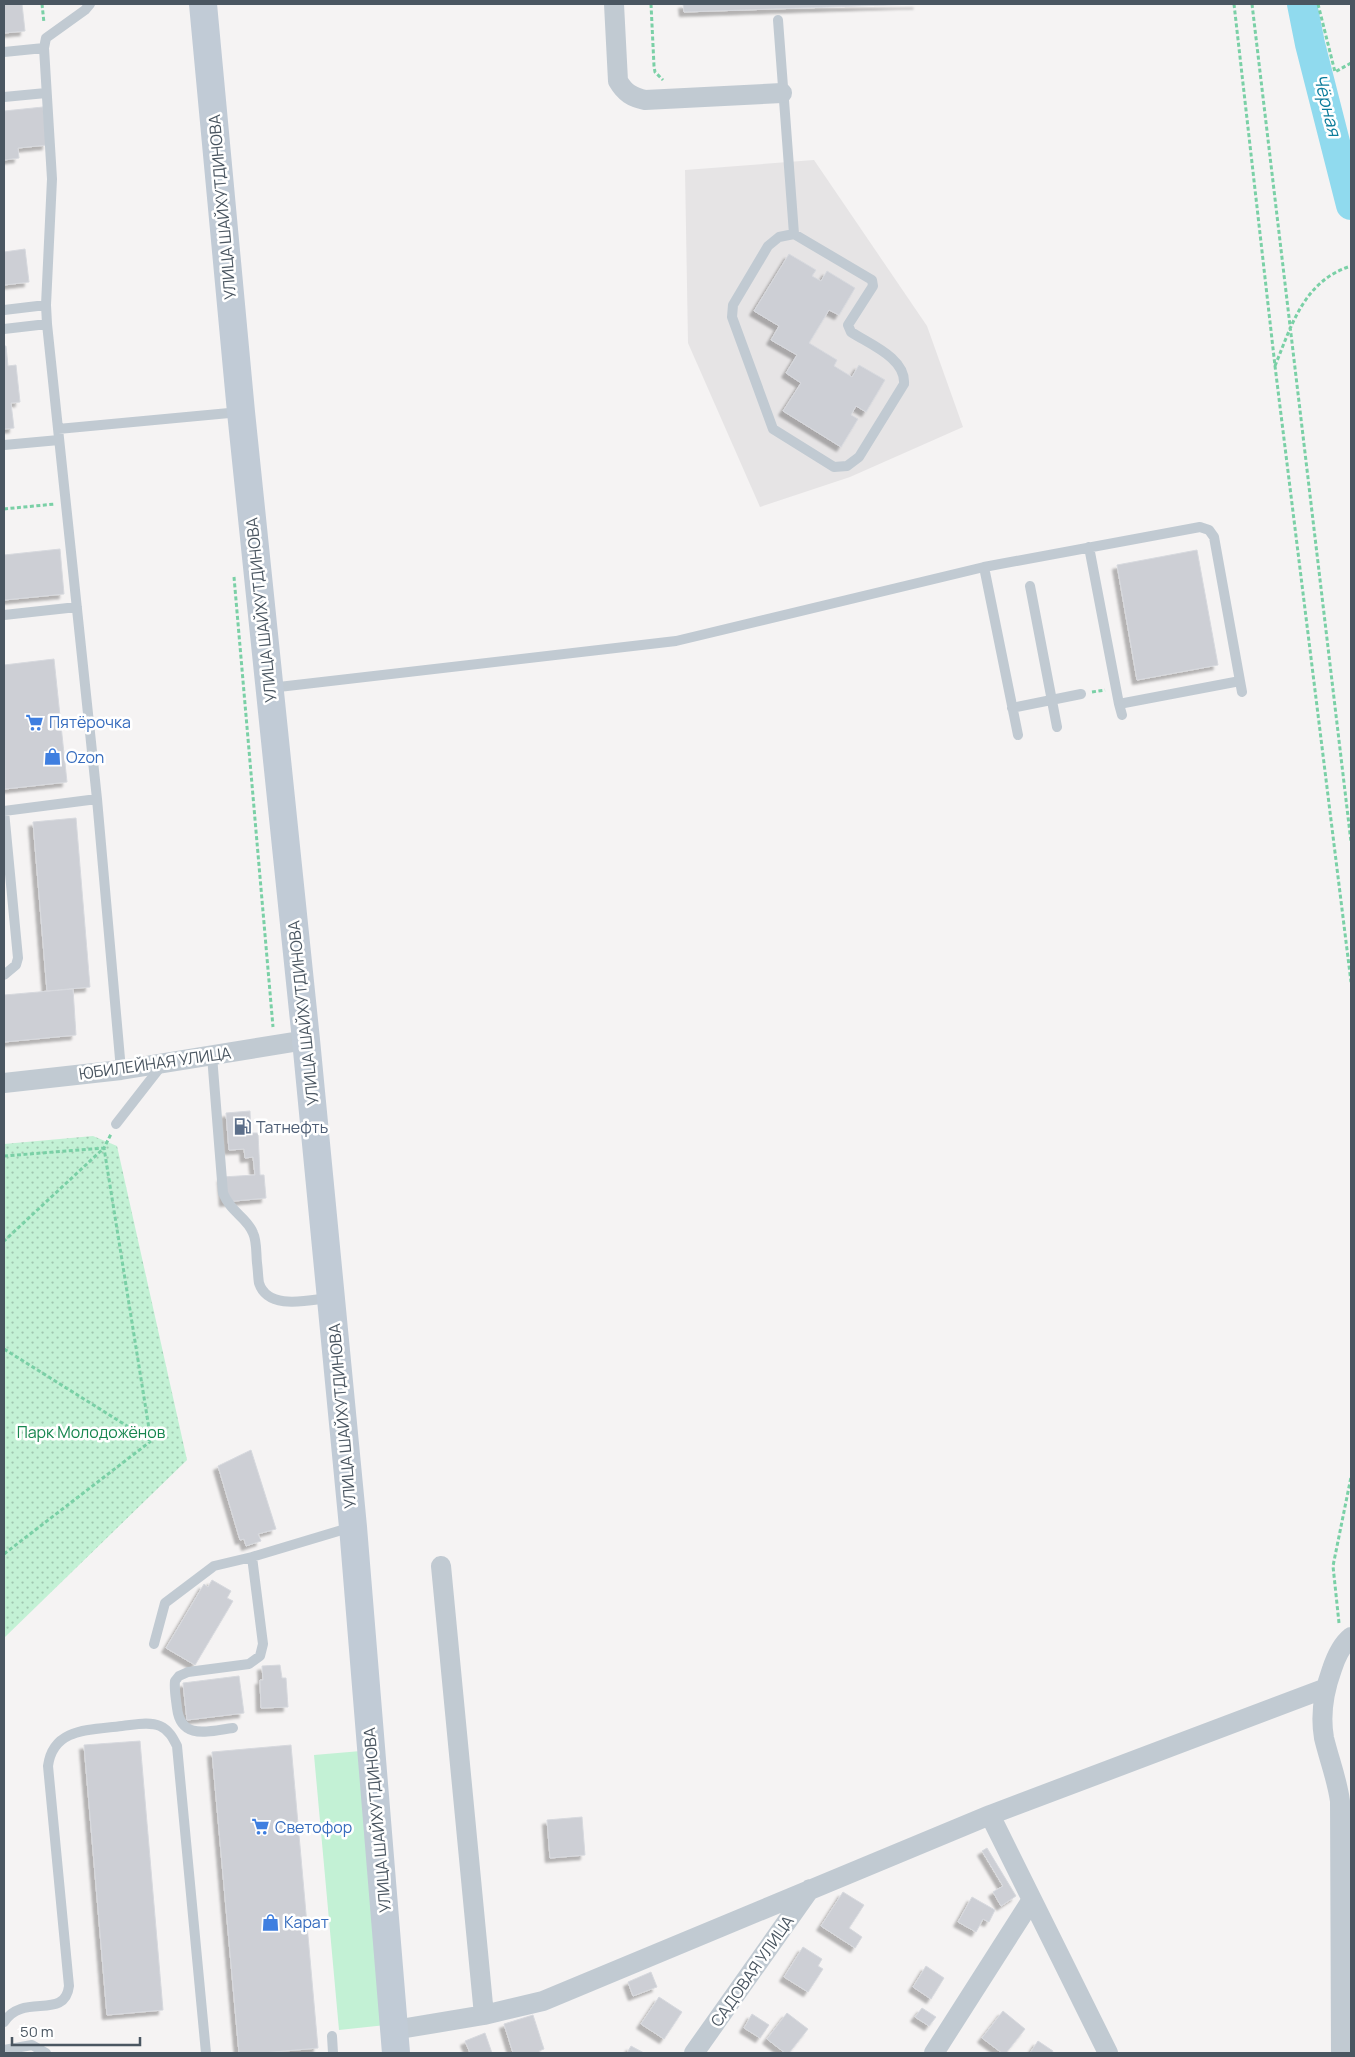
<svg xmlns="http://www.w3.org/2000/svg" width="1355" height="2057" font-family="Manrope,sans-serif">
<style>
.education{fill:#e6e4e5}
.grass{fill:#c3f1d5}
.park{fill:url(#park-dots)}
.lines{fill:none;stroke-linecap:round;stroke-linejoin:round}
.river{stroke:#90daee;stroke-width:30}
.building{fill:#cdcfd5;stroke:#d7d9de;filter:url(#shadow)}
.path{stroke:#7ad0a6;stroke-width:3;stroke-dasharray:4 2.5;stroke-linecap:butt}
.lane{stroke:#c1cad2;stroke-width:10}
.street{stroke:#c1cad2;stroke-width:20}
.secondary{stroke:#c1cbd6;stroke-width:28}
.labels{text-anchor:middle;stroke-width:5;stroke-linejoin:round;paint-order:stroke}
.street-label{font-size:16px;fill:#4a5661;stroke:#fff}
.shop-label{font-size:16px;fill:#366cbe;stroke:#fff;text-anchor:start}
.service-label{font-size:16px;fill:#4e5e75;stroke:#fff;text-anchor:start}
.park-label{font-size:16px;fill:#17864f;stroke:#fff}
.water-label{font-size:18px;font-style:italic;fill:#0c7c9b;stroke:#fff}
</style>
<defs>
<pattern id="park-dots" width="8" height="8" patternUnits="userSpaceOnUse" patternTransform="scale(1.25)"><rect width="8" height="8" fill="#c3f1d5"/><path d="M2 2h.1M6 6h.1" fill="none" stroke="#a0c6b0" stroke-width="1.8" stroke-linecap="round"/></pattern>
<filter id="shadow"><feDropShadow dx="-4.5" dy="4.5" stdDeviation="1" flood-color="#0004"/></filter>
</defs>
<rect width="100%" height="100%" fill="#f5f3f3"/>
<path class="education" d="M814,160L927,326L963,427L850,477L760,507L688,343L685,170Z"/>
<path class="grass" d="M361,1751L386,2025L339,2030L314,1755Z"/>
<path class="park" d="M93,1136L117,1146L187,1460L4,1638V1144Z"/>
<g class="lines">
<path class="river" d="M1302,4L1310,44L1351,205"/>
</g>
<path class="building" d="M4,4H22L25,31L4,33Z
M683,4H918L684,12Z
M43,107L47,145L18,148L19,158L4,160V111Z
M25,249L29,282L4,285V252Z
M789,254L816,270L812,276L821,281L827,271L855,288L839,315L829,310L809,343L837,360L834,366L852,377L859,365L885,380L866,412L856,406L851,415L858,419L841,447L783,411L801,383L786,373L797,355L771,340L779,326L754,311Z
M4,346H6L8,366L16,365L20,402L11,403L14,428L4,429Z
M60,549L64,594L4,600V555Z
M1197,550L1218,665L1137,680L1117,565Z
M54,659L67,782L5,789L4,665Z
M76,818L90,987L47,991L33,822Z
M73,989L76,1035L4,1042V995Z
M250,1111L251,1133H258L260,1175H264L266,1198L224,1202L222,1177L255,1175L253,1157L245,1158L244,1149L229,1150L226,1113Z
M251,1450L276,1529L258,1534L261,1541L246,1546L244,1539L240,1540L218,1466Z
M212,1580L231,1591L227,1598L233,1601L195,1665L166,1648L204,1584L208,1587Z
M280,1665L282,1678H286L288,1707L261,1708L260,1680H263L262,1666Z
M239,1676L244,1713L187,1720L183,1683Z
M140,1741L163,2010L107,2015L84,1745Z
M291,1745L318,2048L262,2053H239L212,1752Z
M582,1817L585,1855L550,1858L547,1820Z
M987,1848L1016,1896L1001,1906L993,1892L1003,1886L982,1851Z
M843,1892L864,1905L849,1928L862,1937L855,1948L821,1926Z
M972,1897L995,1910L989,1922L983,1919L976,1932L958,1922Z
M803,1947L822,1959L818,1966L823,1969L808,1992L784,1977Z
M926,1966L944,1978L931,1999L913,1987Z
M651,1972L657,1987L633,1996L628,1982Z
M659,1997L682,2012L664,2039L641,2024Z
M922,2008L936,2017L929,2026L915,2017Z
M1003,2011L1025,2029L1006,2053H1002L982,2038Z
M787,2013L808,2029L789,2053H785L767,2039Z
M752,2014L769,2025L760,2038L744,2028Z
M533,2015L544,2049L539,2051L540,2053H513L504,2024Z
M485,2033L492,2053H470L465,2041Z
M1038,2041L1053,2051L1052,2053H1030Z
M631,2046L644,2053H627Z"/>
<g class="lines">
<path class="path" d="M42,4L44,23
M651,4L654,66L655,72L663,80
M1234,4L1275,366L1351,982
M1252,4L1351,842
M1318,4L1335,72L1351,63
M1275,366C1292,324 1304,281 1351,266
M4,509L55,504
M234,577L273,1027
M1092,692L1105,690
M4,1156L104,1148L4,1241
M4,1349L151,1441L104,1148L111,1134
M4,1554L151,1441
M1339,1623L1333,1566L1351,1477"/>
<path class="lane" d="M90,4L85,10L46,38L44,48L52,179L46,305L47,324L97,799L121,1070
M778,20L794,234L872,280L873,286L848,325L851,332C869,344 906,358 904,384L859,457L847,466L834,467L773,429L732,317L733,305L768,246L779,237L794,234
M4,52L44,48
M4,97L46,93
M4,310L46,305
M4,329L47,324
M58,429L240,412
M4,445L59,440
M984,567L1018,735
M1030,586L1057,727
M4,615L77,607
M1240,681L1242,692
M270,688L676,641L984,567L1200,527L1209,530L1214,537L1240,681L1119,704L1089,547
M1119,704L1122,715
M1012,708L1081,694
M4,975L16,965L18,958L4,811L97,799
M212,1056L223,1193C231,1213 247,1217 253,1233C257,1241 256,1254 257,1263C258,1270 258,1277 259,1283C268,1311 309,1300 329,1298
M116,1124L162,1065
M154,1644L165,1603L214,1566L252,1557
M233,1728C209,1731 181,1741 177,1708C176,1699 174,1690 175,1681L179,1676L188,1672L249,1664L260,1656L263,1644L252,1557L352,1527
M4,2022C23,1992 65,2021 69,1986L48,1766C53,1727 91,1730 122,1726C133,1725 149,1721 160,1726C169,1730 173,1738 177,1746L206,2053
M332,2036L333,2053
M4,2050L32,2045L46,2053"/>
<path class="street" d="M614,4L618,81C625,93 632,97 645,100L782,93
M4,1083L121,1070L306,1040
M441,1566L484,2015
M990,1815L1108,2053
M394,2030L484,2015L543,2001L990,1815L1326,1688
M694,2053L810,1889
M934,2053L1031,1901
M1341,2053L1340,1801C1337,1779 1329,1759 1324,1738C1320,1715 1324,1691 1332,1669C1336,1657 1341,1645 1351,1637"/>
<path class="secondary" d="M203,4L241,412L306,1040L353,1527L396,2053"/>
</g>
<defs>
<symbol id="supermarket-bare" viewBox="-9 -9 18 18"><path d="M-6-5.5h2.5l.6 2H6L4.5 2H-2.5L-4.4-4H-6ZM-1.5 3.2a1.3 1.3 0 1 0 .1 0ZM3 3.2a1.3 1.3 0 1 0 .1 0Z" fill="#3f7fe0" stroke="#fff" stroke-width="2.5" paint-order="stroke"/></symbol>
<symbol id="shop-bare" viewBox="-9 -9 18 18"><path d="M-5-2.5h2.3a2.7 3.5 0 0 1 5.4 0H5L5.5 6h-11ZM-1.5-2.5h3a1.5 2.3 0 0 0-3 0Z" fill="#3f7fe0" stroke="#fff" stroke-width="2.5" paint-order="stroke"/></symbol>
<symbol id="fuel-bare" viewBox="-9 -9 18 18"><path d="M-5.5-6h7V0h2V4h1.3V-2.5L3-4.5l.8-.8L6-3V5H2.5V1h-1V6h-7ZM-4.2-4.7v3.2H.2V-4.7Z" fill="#5c6f8a" stroke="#fff" stroke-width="2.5" paint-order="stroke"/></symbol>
</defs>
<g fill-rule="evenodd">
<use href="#supermarket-bare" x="22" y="710" width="25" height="25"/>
<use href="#shop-bare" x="40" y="744" width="25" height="25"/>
<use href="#fuel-bare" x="230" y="1114" width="25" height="25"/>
<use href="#supermarket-bare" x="248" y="1814" width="25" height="25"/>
<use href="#shop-bare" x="258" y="1910" width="25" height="25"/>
</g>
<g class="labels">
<g class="street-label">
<text transform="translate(222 207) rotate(-95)" y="6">УЛИЦА ШАЙХУТДИНОВА</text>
<text transform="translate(261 610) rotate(-96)" y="6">УЛИЦА ШАЙХУТДИНОВА</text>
<text transform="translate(303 1013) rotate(-96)" y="6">УЛИЦА ШАЙХУТДИНОВА</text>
<text transform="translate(155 1063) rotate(-8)" y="6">ЮБИЛЕЙНАЯ УЛИЦА</text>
<text transform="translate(342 1416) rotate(-95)" y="6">УЛИЦА ШАЙХУТДИНОВА</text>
<text transform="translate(377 1820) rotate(-95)" y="6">УЛИЦА ШАЙХУТДИНОВА</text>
<text transform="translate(752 1971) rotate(-55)" y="6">САДОВАЯ УЛИЦА</text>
</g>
<g class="shop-label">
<text x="49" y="728">Пятёрочка</text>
<text x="66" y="763">Ozon</text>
<text x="275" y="1833">Светофор</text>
<text x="284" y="1928">Карат</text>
</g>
<g class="service-label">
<text x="256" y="1133">Татнефть</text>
</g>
<g class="park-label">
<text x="91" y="1438">Парк Молодожёнов</text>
</g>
<g class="water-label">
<text transform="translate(1327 105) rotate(76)" y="6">Чёрная</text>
</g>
</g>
<rect width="1355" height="2057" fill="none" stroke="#4a5661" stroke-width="10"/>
<path d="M12 2037v8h128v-8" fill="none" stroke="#4a5661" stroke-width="2.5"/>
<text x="20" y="2037" font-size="15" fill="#4a5661" stroke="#ffffff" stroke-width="4" paint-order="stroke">50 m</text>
</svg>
